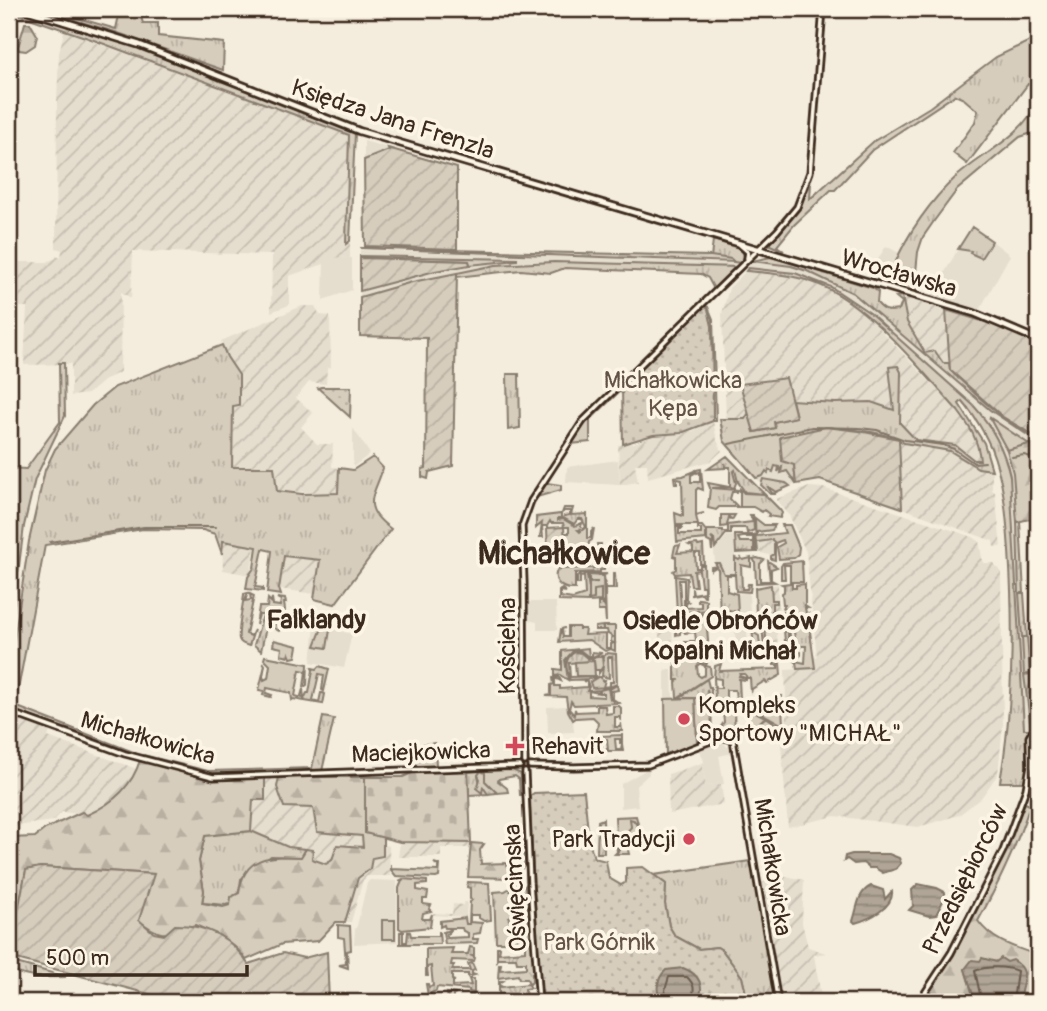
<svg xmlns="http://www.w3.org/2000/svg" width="1047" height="1011" font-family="Pangolin,sans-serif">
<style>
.built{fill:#e5ddce}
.industrial{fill:url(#industrial-furrows)}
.grass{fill:url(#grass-tufts);stroke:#887c6e;stroke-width:2}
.forest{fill:url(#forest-firs);stroke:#887c6e;stroke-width:2}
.cemetery{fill:url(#cemetery-stones);stroke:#887c6e;stroke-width:2}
.park{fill:url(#park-dots);stroke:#887c6e;stroke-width:2}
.garden{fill:url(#garden-furrows);stroke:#887c6e;stroke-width:2}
.pitch{fill:#d6cdbd;stroke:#887c6e;stroke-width:2}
.water{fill:url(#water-rules);stroke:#817466;stroke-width:2}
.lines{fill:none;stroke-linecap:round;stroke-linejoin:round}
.shore{stroke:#6a5b4e;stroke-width:2}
.stream{stroke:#817466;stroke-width:2}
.minor-casing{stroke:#3b2a1e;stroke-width:9}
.major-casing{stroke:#3b2a1e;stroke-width:10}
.minor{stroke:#fcf5e5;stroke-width:3.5}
.major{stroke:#fcf5e5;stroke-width:4.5}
.poi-dot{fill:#d1495b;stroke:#fcf5e5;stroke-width:2.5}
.labels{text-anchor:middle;stroke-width:7;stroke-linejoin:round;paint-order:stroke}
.street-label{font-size:24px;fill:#3b2a1e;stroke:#fcf5e5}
.park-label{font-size:24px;fill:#625346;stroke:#fcf5e5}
.poi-label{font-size:24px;fill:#3b2a1e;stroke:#fcf5e5;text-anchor:start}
.neighbourhood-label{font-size:26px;font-weight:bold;fill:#3b2a1e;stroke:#fcf5e5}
.district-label{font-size:32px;font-weight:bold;fill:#3b2a1e;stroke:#fcf5e5}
</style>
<defs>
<pattern id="industrial-furrows" width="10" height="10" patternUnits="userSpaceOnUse" patternTransform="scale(1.75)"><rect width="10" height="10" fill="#e5ddce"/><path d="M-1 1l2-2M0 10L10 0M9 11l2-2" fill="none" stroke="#c5beb0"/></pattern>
<pattern id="grass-tufts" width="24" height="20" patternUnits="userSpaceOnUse" patternTransform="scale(1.75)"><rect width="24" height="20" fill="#d6cdbd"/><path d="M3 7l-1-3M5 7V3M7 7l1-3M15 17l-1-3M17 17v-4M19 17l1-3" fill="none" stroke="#b9b0a2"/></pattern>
<pattern id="forest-firs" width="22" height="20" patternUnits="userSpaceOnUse" patternTransform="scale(1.75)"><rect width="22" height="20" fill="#d6cdbd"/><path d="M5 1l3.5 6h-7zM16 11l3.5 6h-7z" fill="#b9b0a2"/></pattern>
<pattern id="cemetery-stones" width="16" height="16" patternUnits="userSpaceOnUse" patternTransform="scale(1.75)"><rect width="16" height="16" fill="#d6cdbd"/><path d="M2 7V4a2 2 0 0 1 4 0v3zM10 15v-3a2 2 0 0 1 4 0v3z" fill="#b9b0a2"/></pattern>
<pattern id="park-dots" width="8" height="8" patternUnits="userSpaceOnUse" patternTransform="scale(1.75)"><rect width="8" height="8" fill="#d6cdbd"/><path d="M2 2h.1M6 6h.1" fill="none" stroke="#b9b0a2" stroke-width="1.8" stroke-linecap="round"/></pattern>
<pattern id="garden-furrows" width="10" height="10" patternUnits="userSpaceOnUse" patternTransform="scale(1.75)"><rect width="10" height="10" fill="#d6cdbd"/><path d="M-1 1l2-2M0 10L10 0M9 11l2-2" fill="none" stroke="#b9b0a2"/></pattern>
<pattern id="water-rules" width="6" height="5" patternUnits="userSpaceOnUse" patternTransform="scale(1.75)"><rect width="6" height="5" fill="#b0a596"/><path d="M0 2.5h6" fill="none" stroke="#90877a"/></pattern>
</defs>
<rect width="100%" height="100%" fill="#f4eddd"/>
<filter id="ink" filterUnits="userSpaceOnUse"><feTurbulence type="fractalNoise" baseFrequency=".0143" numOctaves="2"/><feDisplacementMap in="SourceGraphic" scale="14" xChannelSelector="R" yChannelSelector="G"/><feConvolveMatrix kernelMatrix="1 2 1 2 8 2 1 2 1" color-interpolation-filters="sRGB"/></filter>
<g filter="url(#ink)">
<path class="built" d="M364,141L388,148L389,150L364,160Z
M992,241L1010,255L979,311L931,297L958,249L972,251L981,258Z
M886,246L899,253L895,266L908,273L901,287L868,276Z
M360,250L549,256L740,263L737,267L609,262L526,263L496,265L434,277L360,297V291L435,271L517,260L360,256Z
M324,256L352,258V290L323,300Z
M752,261L791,266L821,276L853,293L990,410L1038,442V448L1029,444L991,419L1007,450L1016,490L1020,609L1030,729H1024L1010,476L1006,459L986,419L934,370L852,300L814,279L795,273L748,268Z
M353,428L370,454L353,467Z
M618,460L620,485L566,482L567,467Z
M773,461L786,468L796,476V484L771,495L750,471Z
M727,536H734L736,574L724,575L719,564L715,563L714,551Z
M749,593L750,613L738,614L737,594Z
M528,602H556L557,630H537V622L528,620Z
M315,625L352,634L344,668L311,662Z
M735,627H747L748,660H736Z
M665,670H672L673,698L665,699Z
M567,706L573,720L574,732L548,733L547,707Z
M723,742L727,747L731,746L732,753L719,756L724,784L706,786L702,763L704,762L703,758L699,749Z
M649,768V774L636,786L638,806L621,808V784Z
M370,880L397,881V942L354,944L355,929L357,926L367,883Z"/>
<path class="industrial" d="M64,31L349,135L346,243L350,241V258L324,257V264L289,276V305L271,312L272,255L133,251L131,298L121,292L120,372L103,381L88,394L71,396V364L24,365L27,307H15L17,262H47L56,258V255L61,257L62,250L56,248L57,101L59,53Z
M746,271L778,274L813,282L825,288L864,313L958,411L971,429L978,444L980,460H974L955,445L916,440L900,423L901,372L898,366L889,367L894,410L871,402L835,403L792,400L785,378L741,384L750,411L748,417L726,419L722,314L729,288Z
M902,296L946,308L949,363H943L935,351L925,354L907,322Z
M302,306H315L320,315L330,316L331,367L327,368L326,384L309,382L296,398L313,413L301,427L317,444H333L332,467L339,468L338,493L277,491L274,481L232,467L233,405H239V375L227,357L221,341Z
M713,421L717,440L722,451L711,461L648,478L647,464H635L638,482L620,485L618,445L634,443L663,433L693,431Z
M899,439L905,443L950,451L978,468L992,470V490L995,492L1001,547H994L993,541L902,508Z
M809,487L823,488L973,537L979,541L983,563H994L1001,573L1003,724L998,774L981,798L959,815L918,827L835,816L788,827L780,733L786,731L787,726L785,670L814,668L813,658L817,657L806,552L789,515L776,499Z
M222,541L255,547L250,575L223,570Z
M757,542H774V554L769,555L757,552Z
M284,555L320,560L315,594L279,589Z
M778,584L779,618L776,619L778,649H768L765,616L772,615L771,585Z
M672,617L673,660H663L662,653H660L658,620Z
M13,717L50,731L48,737L137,769L131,782L107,806L87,815L62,812L53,821L9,827V723Z
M702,763L706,786L721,784L724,804L669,814L668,774Z
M265,777H279L277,787L284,802L313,808L332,833L363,836V847L337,845L332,860L330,862L321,863L312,859L313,850L288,847L251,831L253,800L266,786Z
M400,842L469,843V848H441V857H398Z
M384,845L389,846L390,876H367L363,880L351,922H345L358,878L372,857L383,856Z
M786,876L804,880L802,923L808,947L826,953L814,955L822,1002H780L760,883Z
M464,902H467L466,917L433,915V913L452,914L453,904L463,905Z"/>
<path class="grass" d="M9,9H16L137,47L355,133L350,241L346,244L349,135L91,39L9,11Z
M36,9H46L116,29L119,15L139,11L143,23H158V36L224,43L223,70L115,32Z
M1038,37V88L1028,84L967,164L953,153L975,122L978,111L964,99L955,95L872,150L835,190H831L794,225L777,246L784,251L770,245V242L801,203L811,183L810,199L874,141L930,107L996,57Z
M1038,100V131L1020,137L957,190L934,221L923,237L918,252L915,282L917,292L901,287L908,273L894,266C906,235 932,199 956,177C983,153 1025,135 1038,100Z
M972,227L992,241L981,258L970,253L971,251L958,249Z
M713,240L742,249L744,257L740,263L734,262L730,259L711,258Z
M771,257L873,288L878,292L877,303C886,313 888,311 899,310L902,302L896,297L902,296L907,322L925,353L935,351L943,363H949L950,370C977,396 1004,422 1038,438V442L990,410L853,293L807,271L791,266L752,261Z
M554,262L737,267L714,289L708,278L701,274L565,268L551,273L521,270L457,277V273L496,265Z
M748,268L795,273L831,287L870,313L973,405C992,426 1004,449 1010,476L1024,729H1031L1026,737V782H1000C1013,707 1014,628 1009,551C1007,523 1005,493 997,466C991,443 977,418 962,401L959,404L984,443L992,470L978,468L950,451L904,443C886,431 848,429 826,427L794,465L796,484L787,471L781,473L782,467L778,472L779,467L775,466L773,472L769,470L768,473L766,471L763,476L756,478L724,441L720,419H745L750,411L755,432L775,428L773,422L796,417L792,400L835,403L871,402L894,410L889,367L898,366L901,372L900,423L916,440L955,445L974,460H980C978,439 970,427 958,411C920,369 868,303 815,283C793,275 769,273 746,271Z
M703,306L708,307L713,319L716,421H713V412L711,327L710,316L704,310L623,393L619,392L590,420V442L570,444L584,425Z
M222,345L227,357L239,375V405L233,406L232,467H274L277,491L302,494L338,493L339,468L353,470L373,457L383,468C374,497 360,506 391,529L335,604L314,599L320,560L284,556L279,589L281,595L267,593L272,551L263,549L255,587L263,588V591L246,589L248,577L254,568L257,547L223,541L222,554L215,534L203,530L143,529L45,545L15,706L136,753L9,709V673L29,541L45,470L55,449L93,405L115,387Z
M59,363H64L65,416L35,479L24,526L9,645V468L26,469L60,422Z
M507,374H519L520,428L508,430Z
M989,417L1029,444L1007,450Z
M727,456L780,510L782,513L780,518L768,516L769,514L764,510L762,512L753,507H740V489L744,493L764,494L745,492L738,482L735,470L733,472L736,483L734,488L730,487V467H726L725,463V468L708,469Z
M701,469L703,490L698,488L696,490V515L704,513L696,516L698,525H676L675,513L683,516L682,480L677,479V484H675L674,477L683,476L695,471V473L691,475V482H700V472L697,473L696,470Z
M763,479L786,483L790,486L776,492L767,486L772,493L776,494H770L761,485Z
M547,483L561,485V490L537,497Z
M708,483L729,487L712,488L738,490L737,492H732L730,499L738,507H719L716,510L708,508L710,488Z
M564,508H573L571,515L587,514V538H591V532L594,528L592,540L589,542L588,554L586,551H560L558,559L541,558V555L544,557L557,556V551H561V543H565L564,533H569V527H564L563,523H551L550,521L547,526H542L543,537H540L542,523L536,528V517L561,514V518H558V520L563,519L575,526L582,523L580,530H578L580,532L586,527L582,519H578L574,524L563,518L564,516L570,515V511H564L562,513Z
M721,515H735L732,520L729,517L727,525L753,522L750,515H753L754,530L747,533L746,528H731V534H726L715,548L714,539L711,538L713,540L712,551L711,543L707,541V530H723V532H728V526L721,527Z
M755,518L764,525H775L772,530L757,532V536L785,533L782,525H790L799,547L798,555L794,558L779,559L777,547L784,543L783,540L775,543V560L771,559V556L774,554V542L772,540L757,542L758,552H756Z
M1020,521L1024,593H1019L1017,522Z
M698,526H702L706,531V539L677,542L676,527H682V529H679V534H701V529H698Z
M735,535H743V537L738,538L740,542H753V537H744V535H754V552L736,553Z
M597,544H601V563H604V570H600V572L575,573V589C561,590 550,580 559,567L557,562L588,560L590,563L561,564V569L594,568L599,566Z
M697,544L698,546L703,545L704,564H700V553H695L696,568H700V565H704L705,596H704L702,593L692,595V588L693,594L704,592V586H701L699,570L694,571L696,586H691L689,573L675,574L673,571L676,569V557L673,556L675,546L680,545L677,553L693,552V547L689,545Z
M735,558L739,560L741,558L743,560L751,558V567L741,565L742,589H747L748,584H751L750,592L736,591L735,575H727V591L737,594L738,612L729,610V614L721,612L720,614L718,569L716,567L711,570V567L717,566L715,563H719L724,574H735Z
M757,558L764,560L760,564V581H770L768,561L777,567L771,569V580L775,582L756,583L755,562L753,559Z
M802,561L803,582H792V588H796V585L805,584V606L808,608H805L806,613H808L806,616L808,617L815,668L797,669L796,661L805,663L806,646H801L796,652H801V655L795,660V642L785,641L784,630L788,629L787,626L784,629V621L789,624L790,637L788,634V639H795L792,616L786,618L787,615L793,613L784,616L783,612H789V609L783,608L785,604H783L782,593L784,592V585L782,584L790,583V565H784L785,579H781V566L783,563Z
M581,574H607L604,575L605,588H613V574H615L616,589H605L606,622L605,611H598V603H602V606L603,577L601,575L587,576L589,589H601V601L589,602L588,599V602L559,601V591L562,589L566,592L560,591V597L573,599L585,595L584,576L580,577V584H577V577Z
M675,576L687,578L686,598H684V580H679L681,607L684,606V599L687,600L686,602H688L686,604V608L701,607V602H698V599L706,600V610H708L677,613Z
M771,585L772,600H777V603H772V616H761L758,612L756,614L755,588Z
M248,593L245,601L251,600L250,594L254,596L246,634L251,636L254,630L249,646C245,645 240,643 239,639C237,633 244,600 244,594Z
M272,598L273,605L280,606L281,600L277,598L285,599L286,603H284L285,610L279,631L274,628L276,614L269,613L261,651L254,645L263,615H259L256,625L259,607H267L268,599L271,602Z
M701,613L708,615L706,616L709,653L705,655L702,652L699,654L702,656L697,655V657L687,656L685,642H689L686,644L687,653L693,652V643L696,646L693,641H689H696L695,632L685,633L684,631H680V634L676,635V614H682L680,624H685L684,614H692L689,623L703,622Z
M761,617L763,626H765L767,648H756L754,652L752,625H756L758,628L754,629V633L759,636L760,646H764Z
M602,626L603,629V626H615V651L611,649L605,651L589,640L559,642L561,629L565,628L562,629L563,637H568V627H579V629H585L584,635L606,634V648H611V644L614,643L611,642V638L613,637L608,634L607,630H595V627Z
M1022,637H1027L1030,674L1024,675Z
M274,640L298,646L296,657L291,658L289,653L288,657L281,655L282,648L273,646Z
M588,648L589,656H592V652L602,653L590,658L581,651H573L565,660L568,680L560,675L555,676V669L562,670V651Z
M575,652L581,653L588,659L602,656L603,666L599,673V670H595L594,661L569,663L570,677L597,676L590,679L570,680C566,670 563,658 575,652Z
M607,653L616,654L617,684L610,687L592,688L590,682L598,677H601L602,681L605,680L603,687L610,686V682H613L612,657H608L609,678L602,676L604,656Z
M265,656L308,664L307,685L304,687L306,671L300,670L295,696L303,698L301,696L303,689L304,699L307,693H309L313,670L312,668L317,669L320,666L329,669L324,691L322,690L324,675L319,674L313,700L319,702L321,693H323L325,694L323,704L293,699L292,700L291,693L267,688L266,693L272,695L271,697L263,695L264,691L259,690L265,665L263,662L265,665L263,676L264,680L268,678L270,665L264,659Z
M678,659L679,662L683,660L682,659L702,662L697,666L698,675L701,677L705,675V666L701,664L707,663L706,666L710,667L711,676L677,698L676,682L678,680H675V661Z
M774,662L780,663L781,675L767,683L765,681L752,689L751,693L750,678H747L745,674H740L739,676L746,678V680L739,679L740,699H736L735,690H726V699L737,702V708L734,710L736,712H734L735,730L716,733V730L718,731L724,722L723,713H715V702H719V704L715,705L716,709L736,707L735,703L720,704V702L729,700H715L714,679L715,688H721V679L714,678L715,666L721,664L719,671L778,669V665H774Z
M559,677L561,681L555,678V686H560V689L587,687V682L583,681H587L589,687L587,691L599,690V693L589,691V696L604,697V693H600V690L608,688L610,699L614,702L611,698L610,689L617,685L618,690L613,691V699L619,703L574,705L571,701L569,709L574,715L575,709L576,712L597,711V706H605L606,714L613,713V706H619L621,708V721L619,717H615V727H620L621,723L622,731H597L598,722L593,717L576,718L573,720L568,711L566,697L546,696L551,695V685L554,684L553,678Z
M707,679L709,687H711V700H709L707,689L708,702H711L712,734L710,738L702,741L697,740L695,698H679Z
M778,696H782L780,705H782L783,725L749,706V704L780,703Z
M748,708L765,717L756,726L766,717L782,728L749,729Z
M323,717L334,719L322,771L210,773L143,755L208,771L312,768Z
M622,735V743H620V739H615L616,749H621L622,744L623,751H608L607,739H601L602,749H607L600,752L601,738L598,736Z
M435,743L436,767H414L415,745Z
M512,770L521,774L522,795H520L519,779L515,776L499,779L498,781L507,788L508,792L497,793L485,781L484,771Z
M481,771L478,775L481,789L484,787L488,794L469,795L468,772Z
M632,818L639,828L642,843H629L627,846L629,854H615L619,850V846L625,847L627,831L631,827L629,822Z
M603,819L604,853H597L598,821Z
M251,831L288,847L306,849L302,857L271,856L241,879C237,913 227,904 202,903L204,891L199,861L205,835Z
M751,861L775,1002H748L742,977L722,950L717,947L699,949L675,936L669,926L665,904L666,884L654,875Z
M434,863L440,865L439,877L436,878L396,876L391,870V864V869L438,871V866Z
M403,879L427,881V884L417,885V890L428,892L427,899H423V904L431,905L429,909L431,911L423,913L422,919H430L432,914L430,927L402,930L399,928V888L402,881H399Z
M468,882L489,883L491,920L484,921L479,918V915H470V922L482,923L480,933L473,934V939H478L477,943L445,944L443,932L450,930L449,933L446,934L447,938L468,937V933L463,931L462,928H445L444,925L440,927V921L465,918L466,924H469L470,902L472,900L470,899V888L467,887Z
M512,883L524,885H516L525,886L526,900V885L529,887L533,936H529L533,937L535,969L534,974H532V982L529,985L531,988L525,989L526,998H532L534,1002L524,1001L522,995L499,994V981H503L500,983L501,987L529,984L527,979H519L518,975L498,978L499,964H501L500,970L526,968V962H517L516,958H499L497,961V947H500L499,953L525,951V945H517L515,915L509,917L514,942H496L494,892L505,891L510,888V891H518V887H512L515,885Z
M338,925L350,926L351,950L347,951L348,968L339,965L346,964L344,938L338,937Z
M408,931L410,932L411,936H439V931L440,944H400V932H405H403V942H407Z
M470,947L474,948V956H472L475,958L474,961L452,960L451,965H454L452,970H470L468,964L472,963L475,970L472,971V974L475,975L468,977V974H452V980L455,981H453V986L471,985L469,979H474V993L469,992V990L437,987L436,991L431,993L430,997L448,999L447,993L456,994L453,995V1000L471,1001L470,995H473L474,1002H429L426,984H428L429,987L433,986L431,966L427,967L428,976H426V949L453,948L451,954H468Z
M9,961L66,977C47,977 25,980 9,968Z"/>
<path class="forest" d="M25,23H30L37,35L35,45L26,51L19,50L18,47Z
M360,248L711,256L731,259L734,262Z
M360,256L517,259V260L470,265L469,261L360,258Z
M1029,444L1038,448V517L1017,522L1013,473L1007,450Z
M1019,593H1024L1027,637H1022Z
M1030,674L1033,718L1038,722V725L1031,729L1024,675Z
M140,760L213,779L265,777V800H253L251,831L205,836L199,861L204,891L202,903L223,907L230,905L231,897L239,893C244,855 270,856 301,857L306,849L313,850L312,859L326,864L332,860L337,845L363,847L362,836L317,832L313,808L284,807L277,787L279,777H365V833L383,837V856L372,858L370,869L358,878L345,922H336L318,941L282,944L246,960C234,941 216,934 195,925C166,934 164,940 138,920L153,874L40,867L26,870L9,957V838L35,837L45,829L82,812L87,815C112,804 132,787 140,760Z
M481,771L485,773V781L497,793L488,794L483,787L482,793L477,789L480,779L478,775Z
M1025,803L1030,805C1017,845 999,883 978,921C992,941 1014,947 1037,955L1038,1002H1020L1021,987L1024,981L1008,962L981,961L965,969L973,995L971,1000L978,1002H923C964,940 997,873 1025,803Z
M636,816L639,828L634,820L630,819L631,827L627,832L626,848L619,846L617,853L615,817Z
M471,843L484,844L480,850L481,864L506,863L508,867H519L520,856L524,854L525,866L518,871L515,878L468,877Z"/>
<path class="cemetery" d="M468,770L471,843L400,842L365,833V777H403L412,773Z"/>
<path class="park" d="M704,306L708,309L712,326L713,421L681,433L653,435L623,444L622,388Z
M351,387L350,417L318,388L321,387Z
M584,791L589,841L594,858L606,861L609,878L621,885L626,882V868L643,867L666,884L665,904L669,926L675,936L699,949L717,947L722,950L742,977L748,1002H542L533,875L530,796L534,793Z"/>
<path class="garden" d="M388,148L457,168V249L365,246L364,160L389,150Z
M360,258L469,261L470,265L435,271L360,291Z
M457,273L453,466L429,472L428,479L422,477V469L426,468L427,338L360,336V297L412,282Z
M946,310L1008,329L1038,346V438L1003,417L950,370Z
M786,378L796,417L774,422L775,428L754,432L740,384Z
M826,427L859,431L899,439L902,508L820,480L796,484L794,465L782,461L780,437Z
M564,527L565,543L561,544L562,551H557L558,557H548L547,528Z
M40,867L154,874L139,920L154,933L164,935L175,925C208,925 231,937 248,964L283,953L304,958L327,952L329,1002H179L9,957L26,870Z"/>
<path class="pitch" d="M589,575L603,576L604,606L601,601V589L594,590V599L589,600V583L598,582H589Z
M322,628L330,630L327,648L315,646Z
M594,661L595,676H576L575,662Z
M695,698L697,743L666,756L665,699Z
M382,920H395V939H382Z"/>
<path class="water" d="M852,854H889L899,858L901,863L896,869L883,873L875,868H869L863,863L854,864L847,859L844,861L845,856Z
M918,884L937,888L945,892V897L936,915L929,916L909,910L913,906L912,890Z
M871,886L883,890L885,899L892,891C894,907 870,919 855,923L853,921C858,907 857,893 871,886Z
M982,958L996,962L1001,958L1007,962L1013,960C1034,973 1019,983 1020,1002H978L971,1000L973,995L965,969L972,960L980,961Z
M683,968C700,974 705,987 698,1002H663C654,993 657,978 666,970Z"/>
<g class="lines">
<path class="shore" d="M667,1002L665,990L669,977H687C697,987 693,991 692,1002
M978,1002L980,994L975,971C985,966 1006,966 1017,971L1013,1002"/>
<path class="stream" d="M729,444L812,427L859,428L877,430L905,440L943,445L954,449L974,463L985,462
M1012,457L1024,455L1038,459
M50,542L144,527H216"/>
<defs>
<path id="minor" d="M740,245L748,252L747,258
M9,712L125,754L213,777L520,766
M525,762L524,583L522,526L531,501L583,421L777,231L797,207L810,172L823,9
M530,766L574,767L648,765L721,737L733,740L778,1002
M525,772L530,883L539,1002
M919,1002L951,953L1003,851L1026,789L1030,766L1029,737L1033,730L1038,728"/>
<path id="major" d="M23,9L140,45L359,131L974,313L1038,340"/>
</defs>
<use href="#minor" class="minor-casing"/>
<use href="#major" class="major-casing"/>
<use href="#minor" class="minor"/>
<use href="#major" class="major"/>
</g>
</g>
<g class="poi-dot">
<circle cx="684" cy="719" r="7"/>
<path d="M511.5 735.5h7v7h7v7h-7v7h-7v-7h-7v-7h7z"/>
<circle cx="689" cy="839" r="7"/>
</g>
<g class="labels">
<g class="street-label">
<text transform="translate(393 119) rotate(18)" y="8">Księdza Jana Frenzla</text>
<text transform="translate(899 273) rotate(16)" y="8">Wrocławska</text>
<text transform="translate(507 646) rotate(-90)" y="8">Kościelna</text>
<text transform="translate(148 738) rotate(16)" y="8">Michałkowicka</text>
<text transform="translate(421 752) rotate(-2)" y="8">Maciejkowicka</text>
<text transform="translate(773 867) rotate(81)" y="8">Michałkowicka</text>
<text transform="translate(965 879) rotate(-64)" y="8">Przedsiębiorców</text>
<text transform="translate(515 888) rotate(-93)" y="8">Oświęcimska</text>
</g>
<g class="park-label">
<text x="673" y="388">Michałkowicka<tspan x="673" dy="28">Kępa</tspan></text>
<text x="599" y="950">Park Górnik</text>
</g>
<g class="poi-label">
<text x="698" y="713">Kompleks<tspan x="698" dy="28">Sportowy "MICHAŁ"</tspan></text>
<text x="531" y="754">Rehavit</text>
<text x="675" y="847" text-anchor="end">Park Tradycji</text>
</g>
<g class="neighbourhood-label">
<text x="316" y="628">Falklandy</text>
<text x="720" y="629">Osiedle Obrońców<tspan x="720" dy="30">Kopalni Michał</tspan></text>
</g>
<g class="district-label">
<text x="564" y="564">Michałkowice</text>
</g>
</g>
<rect width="1047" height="1011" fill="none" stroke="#fcf5e5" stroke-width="35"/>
<rect x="18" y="18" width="1012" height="976" fill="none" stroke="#3b2a1e" stroke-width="2.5" filter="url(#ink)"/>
<path d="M35 965v10h212v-10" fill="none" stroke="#3b2a1e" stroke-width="3.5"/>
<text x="46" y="965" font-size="21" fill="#3b2a1e" stroke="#fcf5e5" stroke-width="5" paint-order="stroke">500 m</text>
</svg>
